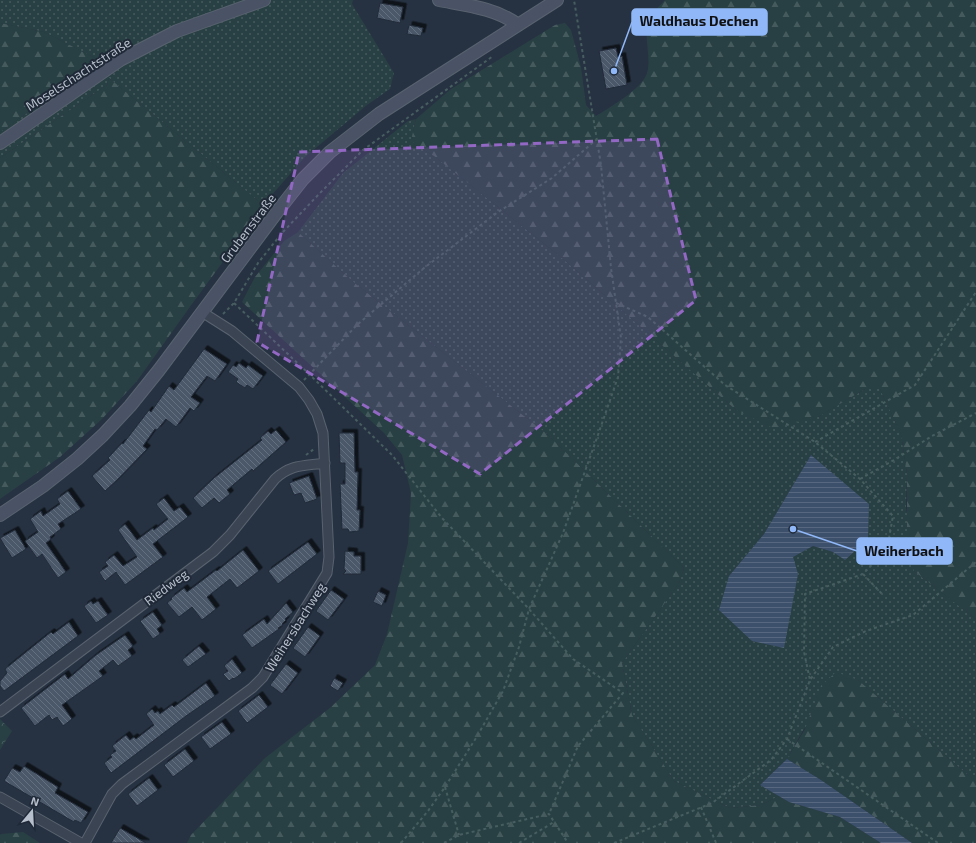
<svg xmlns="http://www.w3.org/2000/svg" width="976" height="843" font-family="'Exo 2',sans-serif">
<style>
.grass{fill:url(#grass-dots);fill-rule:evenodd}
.forest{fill:url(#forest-firs)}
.park{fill:url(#park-crowns)}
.water{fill:url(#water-rules)}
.building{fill:url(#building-back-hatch);stroke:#212b39;filter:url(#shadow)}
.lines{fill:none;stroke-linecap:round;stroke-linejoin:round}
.street-casing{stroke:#59626f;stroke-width:11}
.secondary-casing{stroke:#59626f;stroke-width:14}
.path{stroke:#475d60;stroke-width:2;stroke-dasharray:3 3;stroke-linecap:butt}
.street{stroke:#3b4452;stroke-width:9}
.secondary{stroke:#495365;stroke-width:12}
.marked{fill:#9367c4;fill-opacity:0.2;stroke:#9367c4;stroke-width:3;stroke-dasharray:8 5;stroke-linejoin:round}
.labels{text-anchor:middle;stroke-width:4;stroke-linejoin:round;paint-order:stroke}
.street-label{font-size:13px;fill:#b8bfcc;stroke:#1f2937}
.leader{fill:none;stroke:#90b8f9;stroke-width:1.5}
.callout-dot{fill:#90b8f9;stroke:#1f2937;stroke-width:1.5}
.callout{fill:#90b8f9;stroke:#90b8f9;stroke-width:1.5}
.callout-label{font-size:14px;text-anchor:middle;font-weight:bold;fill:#111}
</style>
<defs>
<pattern id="grass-dots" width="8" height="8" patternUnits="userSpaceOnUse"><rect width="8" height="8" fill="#284043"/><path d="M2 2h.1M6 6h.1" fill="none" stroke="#455a5d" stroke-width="1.8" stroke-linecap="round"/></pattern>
<pattern id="forest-firs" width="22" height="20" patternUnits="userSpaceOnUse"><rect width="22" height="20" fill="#284043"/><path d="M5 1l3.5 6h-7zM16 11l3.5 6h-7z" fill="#455a5d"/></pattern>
<pattern id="park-crowns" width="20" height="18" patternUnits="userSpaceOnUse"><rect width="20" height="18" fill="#284043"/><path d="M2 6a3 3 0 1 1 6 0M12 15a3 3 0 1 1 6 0" fill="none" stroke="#455a5d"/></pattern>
<pattern id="water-rules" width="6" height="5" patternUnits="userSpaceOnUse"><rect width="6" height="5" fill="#3c506b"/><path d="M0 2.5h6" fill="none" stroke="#56677f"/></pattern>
<pattern id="building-back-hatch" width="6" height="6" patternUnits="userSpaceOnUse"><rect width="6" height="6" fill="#4c596b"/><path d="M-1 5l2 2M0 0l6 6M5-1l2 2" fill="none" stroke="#646f7f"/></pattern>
<filter id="shadow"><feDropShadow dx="3.5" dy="-3.5" stdDeviation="0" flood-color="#0009"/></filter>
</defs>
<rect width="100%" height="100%" fill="#263242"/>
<path class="grass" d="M0,0H353L352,4L394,73L390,89L367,105L305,157L263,205L109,78L107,85L0,158V132L101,61L44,32L0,23Z
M416,119L412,136L414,144L434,156L562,258L736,410L818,417L865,389H880L901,434L907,474L906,507L914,571L976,619V782L858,680L804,729L787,759L760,785L779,796L761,805L730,808L674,781L632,715L622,663L679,583L684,568L547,434L352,281L298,232L343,173L408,121ZM811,455L833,474L845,559L833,552L813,546L792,557L784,647L752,641L729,576L764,534Z"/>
<path class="forest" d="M665,0H976V619L914,571L907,542V474L901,434L880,389H865L818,417L773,428L736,410L562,258L434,156L414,144L412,136L416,119L451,89L555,25L565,23L571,30L581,67L586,105L596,116C609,108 643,88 647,73C652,58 642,29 649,19C652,12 660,6 665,0Z
M0,23L44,32L101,61L0,132Z
M109,78L263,205L261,210L192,304L137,381L101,420L60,457L0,499V158L107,85Z
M298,232L352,281L547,434L684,568L679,583L622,663L632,715L674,781L730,808L761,805L779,796L789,802L840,817L881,843H187L191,835L265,758L331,707L375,665L387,634L408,543L411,493L402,455L384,433L242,302L255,277L284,241Z
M836,672L858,680L976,782V843H912L821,780L787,759L805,729L821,686Z
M23,832L40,843H0V835L1,834Z"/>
<path class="park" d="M0,719L12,731L0,750Z"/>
<path class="water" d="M811,455L869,504L868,539L845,560L833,552L813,546L793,557L798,574L784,648L752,641L719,610L729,576L764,534Z
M787,759L821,780L912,843H881L840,817L789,802L760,785Z"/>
<path class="building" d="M380,3L403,7L400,23L377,18Z
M409,25L423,28L421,36L407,34Z
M616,48L618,57L622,56L627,85L606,89L599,51Z
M204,349L227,364L215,381L207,376L191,397L200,403L194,411L190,408L176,427L166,419L157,430L155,429L143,446L147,449L117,480L105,491L92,476L110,460L108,458L122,443L123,444L149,410L151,412L169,386L174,390Z
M239,363L246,368L248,365L263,376L253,389L247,385L245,388L236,382L238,379L228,372L233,365L236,367Z
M276,430L286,442L253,471L252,469L227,490L230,494L219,503L214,498L202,508L193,498L214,478L262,440L260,438L268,431L271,434Z
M339,433H354L355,472H358L357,510H360L359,531L349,532L348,529H342L340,484H345V463H340Z
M309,476L317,499L305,503L301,493L294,495L289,483Z
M68,491L81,509L58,524L61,529L50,537L51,539L46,543L66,572L58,578L42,554L37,558L25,541L38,532L30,519L41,511L43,516L60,504L57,499Z
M164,498L174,511L180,507L188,517L153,544L163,557L125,585L116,572L105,581L99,572L108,566L105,562L114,555L123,566L137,557L118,530L125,524L137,540L153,528L154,530L168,519L156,504Z
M15,530L26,549L12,558L0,538Z
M308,542L317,554L278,584L268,571Z
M243,550L259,571L237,588L230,579L207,597L216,609L202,620L192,607L179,617L167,603L172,599L171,598L184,588L187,592L216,570L217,571Z
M345,551L354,552V556H361V574H343L346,571L344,569Z
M331,590L344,599L328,620L316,611Z
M378,591L386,595L382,606L373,602Z
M91,601L93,604L98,601L108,615L96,623L84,606Z
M286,603L293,612L285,619L286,620L282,624L283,625L278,628L279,629L252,648L242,635L264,619L267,624Z
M153,612L162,625L157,629L160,634L153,639L140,621Z
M69,622L78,636L4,691L0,686V681L7,673L5,669L51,632L53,634Z
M308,627L320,636L305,657L293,648Z
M125,635L133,646L128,650L132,656L118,666L113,660L99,671L103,676L62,705L72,719L63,726L57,717L52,720L49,715L35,726L21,708L65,674L68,679L96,655Z
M199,646L206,654L188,667L182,660Z
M232,659L242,673L234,679L233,678L229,681L223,674L228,671L224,666Z
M286,664L298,673L282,694L270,685Z
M334,678L343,683L338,691L330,686Z
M206,683L215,696L186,716L111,773L104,763L112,757L110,755L116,751L112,746L126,735L130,740L134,737L136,739L154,725L146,714L152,709L155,713L158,711L160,714L172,705L174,707Z
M259,695L268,707L247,723L238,711Z
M222,722L231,734L210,749L201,737Z
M185,749L194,761L173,777L164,765Z
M24,766L58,787L55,793L88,812L81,823L75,820L74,822L4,781L12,768L20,772Z
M149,778L158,790L137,806L128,794Z
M120,828L146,843H111Z"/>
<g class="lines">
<defs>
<path id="street" d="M0,712L213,552L230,535L275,479C291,464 304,466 325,463
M0,797L81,843
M85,843L112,794L122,784L252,688L263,677L327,573L329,557L323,433L317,414L309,400L299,387L232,331L202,312"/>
<path id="secondary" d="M439,0C465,5 496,8 518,25
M0,143L120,60L177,31L264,0
M0,515L43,486L77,459L103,435L130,406L159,370L277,212L303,179L330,152L379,114L557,0"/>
</defs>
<use href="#street" class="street-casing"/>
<use href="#secondary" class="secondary-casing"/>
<path class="path" d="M234,303L309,374L392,455L442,518L529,609L573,659L623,693L578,746L549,814
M616,303L648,317L725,385L815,442L860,479L893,516L887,549L863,574L805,594L804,652L810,680
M223,314L234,303L258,263L282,233L320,193L363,150L493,56
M304,380L358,324L424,268L498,212L552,178L597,139
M815,442L915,385L976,292
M306,455L314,449
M860,479L894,460L932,436L976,413
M863,574L883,595
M787,739L938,843
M445,787L459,835
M701,807L716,843
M401,843L428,811L445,787L476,738L503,691L519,647L529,609L563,533L599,432L618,377L621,338L611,268L601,165L574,0
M444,843L459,835L549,814L568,843
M519,843L554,822
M614,843L712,803L771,760L787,739L810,680L833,647L866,631L913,615L976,562"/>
<use href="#street" class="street"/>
<use href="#secondary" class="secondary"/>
</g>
<path class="marked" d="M657,139L696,300L480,474L257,342L299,152Z"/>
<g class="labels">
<g class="street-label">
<text transform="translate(78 74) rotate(-33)" y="5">Moselschachtstraße</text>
<text transform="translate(248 228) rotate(-53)" y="5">Grubenstraße</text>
<text transform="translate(166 587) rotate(-37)" y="5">Riedweg</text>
<text transform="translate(295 627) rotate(-58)" y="5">Weihersbachweg</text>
</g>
</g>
<path class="leader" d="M614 71L632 22M793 529L857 551"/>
<g class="callout-dot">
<circle cx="614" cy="71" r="4"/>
<circle cx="793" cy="529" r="4"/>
</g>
<g class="callout">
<rect x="632" y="9" width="135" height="26" rx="4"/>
<rect x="857" y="538" width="95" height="26" rx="4"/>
</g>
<g class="callout-label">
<text x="699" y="26">Waldhaus Dechen</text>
<text x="904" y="556">Weiherbach</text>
</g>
<g transform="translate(32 811) rotate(18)" stroke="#1f2937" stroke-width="3" paint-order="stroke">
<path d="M0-3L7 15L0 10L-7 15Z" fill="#b8bfcc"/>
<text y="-6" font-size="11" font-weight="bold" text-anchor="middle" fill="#b8bfcc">N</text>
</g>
</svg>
